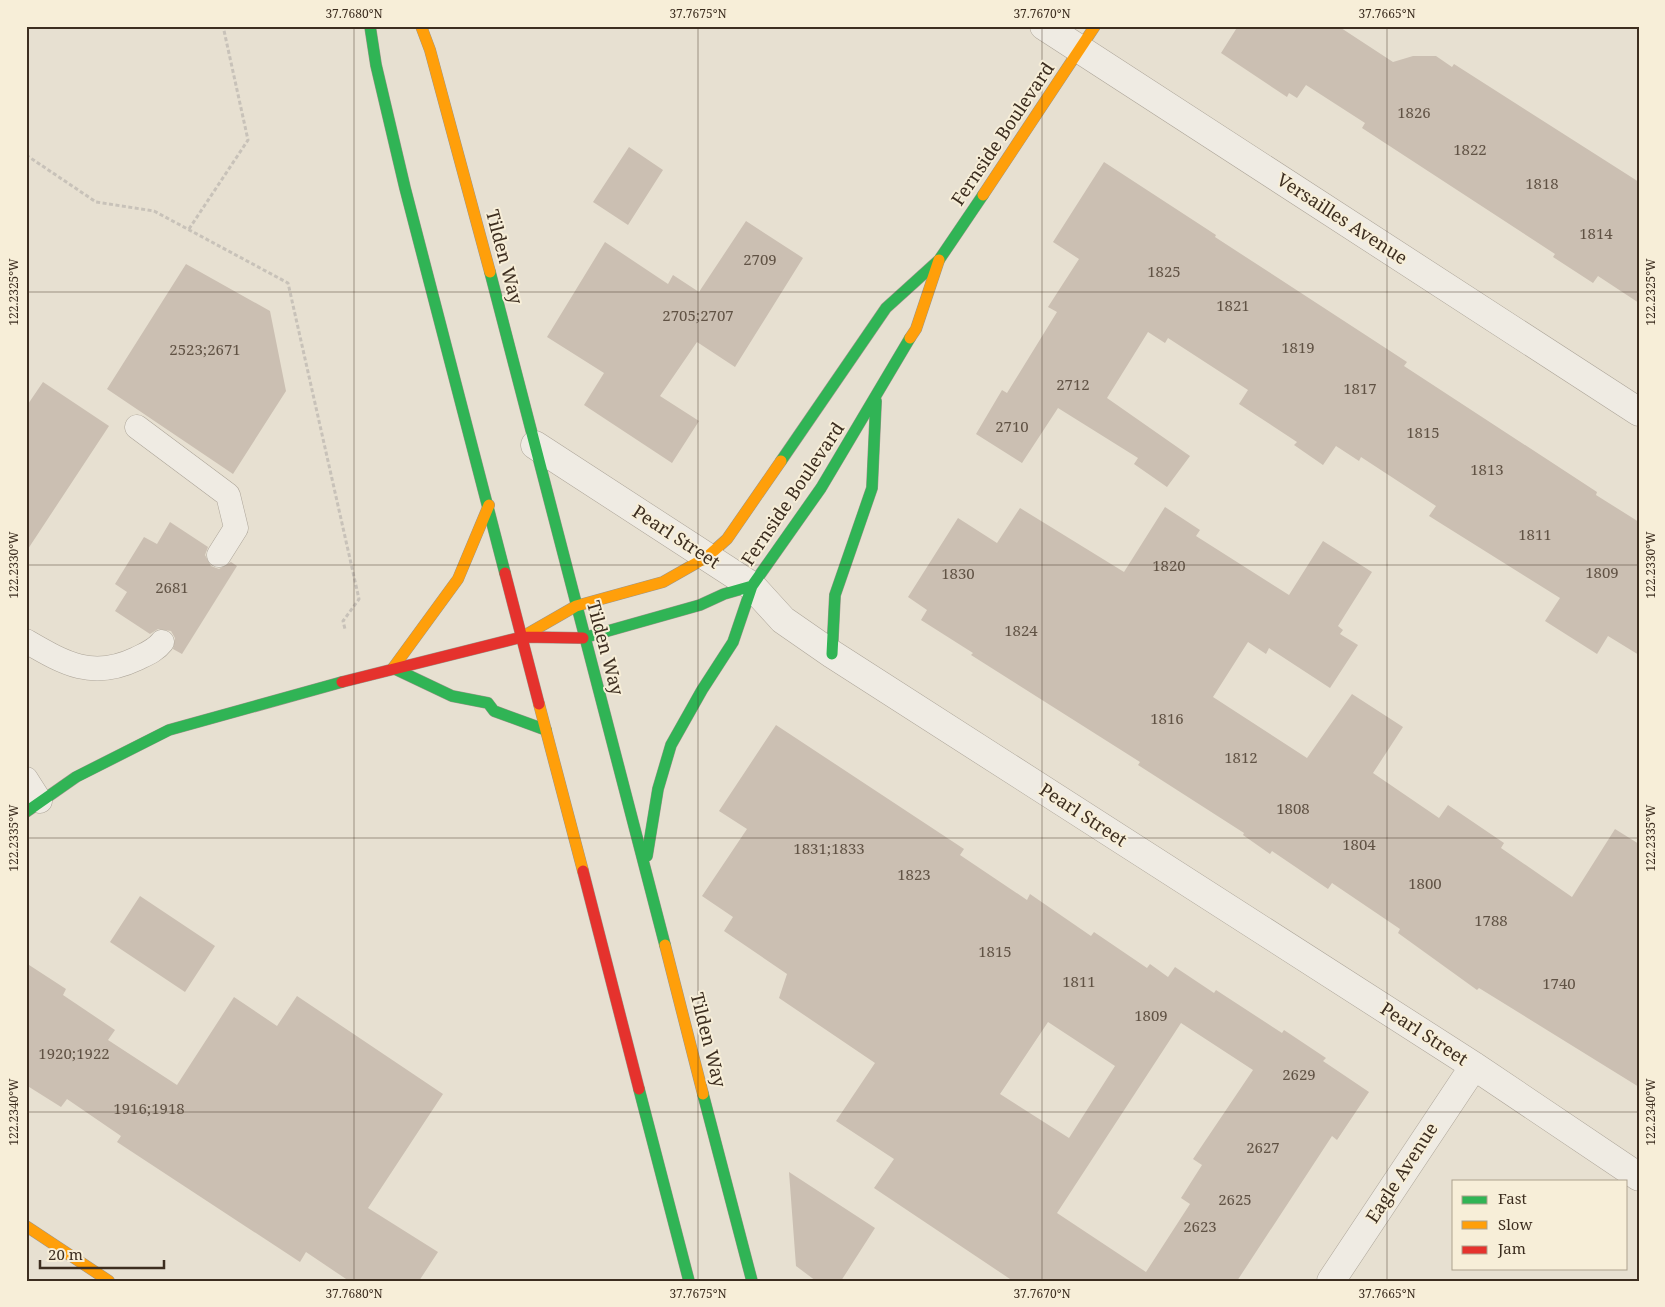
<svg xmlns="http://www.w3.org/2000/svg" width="1665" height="1307" font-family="'Noto Serif',serif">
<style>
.building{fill:#cbbfb2;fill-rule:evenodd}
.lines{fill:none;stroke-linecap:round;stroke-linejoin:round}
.lane-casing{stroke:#ada599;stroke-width:25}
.street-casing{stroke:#ada599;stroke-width:29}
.fast-casing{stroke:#9c958a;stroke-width:12}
.slow-casing{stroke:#9c958a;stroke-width:12}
.jam-casing{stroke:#9c958a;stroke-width:12}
.path{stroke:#c8c2b9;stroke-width:3;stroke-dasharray:4 2.5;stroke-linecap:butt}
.lane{stroke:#efebe3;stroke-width:24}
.street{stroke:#efebe3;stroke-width:28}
.fast{stroke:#30b455;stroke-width:11}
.slow{stroke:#ff9f0a;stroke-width:11}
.jam{stroke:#e5322d;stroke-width:11}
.ticks{fill:none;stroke:#3d2e20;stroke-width:1;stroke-opacity:0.45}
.labels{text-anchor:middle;stroke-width:4;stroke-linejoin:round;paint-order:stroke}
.number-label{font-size:15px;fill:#605244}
.street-label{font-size:18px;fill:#3d2e20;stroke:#f7eed8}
.neatline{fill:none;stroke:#3d2e20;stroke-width:2}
.ticks-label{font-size:12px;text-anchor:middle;fill:#3d2e20}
</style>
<rect width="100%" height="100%" fill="#e7e0d1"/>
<path class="building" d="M1238,26H1338L1393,62L1413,56H1436L1452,67L1454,64L1639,182V303L1598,276L1593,283L1553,257L1555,254L1362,128L1365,123L1306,85L1297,98L1289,93L1287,97L1221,53Z
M629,147L663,170L628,225L593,202Z
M1104,162L1216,235L1215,237L1407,362L1404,366L1597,492L1596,495L1639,522V655L1608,636L1597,654L1545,621L1560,598L1429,516L1436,506L1361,457L1359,461L1336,446L1323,465L1294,445L1297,442L1239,404L1248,390L1168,338L1165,343L1148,332L1107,398L1190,456L1167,487L1134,464L1138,458L1058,408L1022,463L976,434L1002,390L1007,393L1057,312L1048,307L1079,259L1053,242Z
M746,221L803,258L735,367L697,342L660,396L699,421L672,463L584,405L604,373L547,337L605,242L668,284L673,275L699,292Z
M186,264L270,311L286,391L233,474L107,389Z
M43,382L109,426L26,552V407Z
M1165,507L1200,530L1196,536L1289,595L1323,541L1372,572L1338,626L1343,630L1340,634L1358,645L1330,688L1269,648L1266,654L1248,642L1213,697L1307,758L1352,694L1403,727L1373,773L1439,818L1448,805L1504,843L1501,848L1572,897L1615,829L1639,844V1087L1479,988L1477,990L1398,933L1400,929L1332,883L1328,889L1272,851L1270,854L1243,835L1244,833L1138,765L1140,762L971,655L973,653L921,620L927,610L908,597L958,518L997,543L1020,508L1124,572Z
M170,522L208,547L205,555L211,566L219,569L231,562L237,566L182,654L173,649L175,638L171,631L158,629L150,634L115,611L127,592L115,584L144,537L157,544Z
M776,725L964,849L960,855L1027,900L1030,894L1091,936L1094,932L1147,968L1150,964L1168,977L1175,967L1214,993L1216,990L1282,1033L1284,1030L1326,1058L1323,1061L1369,1092L1337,1140L1332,1136L1237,1281H1013L874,1188L894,1159L836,1121L875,1063L779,998L787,974L724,931L733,917L702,896L747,829L719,811ZM1048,1022L1115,1066L1069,1138L1000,1094ZM1181,1023L1253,1070L1193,1159L1202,1165L1181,1198L1190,1204L1146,1272L1057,1213Z
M140,896L215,946L185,992L110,942Z
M26,963L66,989L63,995L115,1030L108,1040L177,1085L234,997L277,1026L297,996L443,1094L368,1208L438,1252L419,1281H349L306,1252L300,1262L117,1142L121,1136L67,1099L61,1107L26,1085Z
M789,1172L875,1228L841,1281H816L796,1266Z"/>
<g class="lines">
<defs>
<path id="lane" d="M137,427L228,495L236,528L219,555
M26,641C64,663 92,680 136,659C146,654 155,651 162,642
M26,779L40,801"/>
<path id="street" d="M1044,26L1639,412
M535,445L752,586L783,620L832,654L1474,1066L1639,1177
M1331,1281L1474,1066"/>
<path id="fast" d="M370,26L376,65L405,188L505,573
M490,272L665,945
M781,461L886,308L939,260L983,195
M583,638L700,605L724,594L752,586L821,488L910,338
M832,654L835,595L872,488L876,401
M393,668L452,696L488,703L494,711L546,730
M26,812L76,777L169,730L342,682
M647,856L658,789L671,745L702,690L733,642L752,586
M639,1089L689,1281
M703,1094L752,1281"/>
<path id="slow" d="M421,26L430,50L490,272
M983,195L1095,26
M910,338L916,329L939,260
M522,637L576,606L663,582L707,557L727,539L781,461
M393,668L458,579L489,505
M539,704L583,871
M665,945L703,1094
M26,1226L109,1281"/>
<path id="jam" d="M505,573L539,704
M342,682L522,637L583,638
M583,871L639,1089"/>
</defs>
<use href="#lane" class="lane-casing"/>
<use href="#street" class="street-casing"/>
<use href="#fast" class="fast-casing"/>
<use href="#slow" class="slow-casing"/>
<use href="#jam" class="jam-casing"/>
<path class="path" d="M26,155L96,202L154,211L288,283L359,599L343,621L345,629
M189,229L248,140L223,26"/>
<use href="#lane" class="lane"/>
<use href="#street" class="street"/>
<use href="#fast" class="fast"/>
<use href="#slow" class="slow"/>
<use href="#jam" class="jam"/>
</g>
<path class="ticks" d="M354,26V1281M698,26V1281M1042,26V1281M1387,26V1281M26,292H1639M26,565H1639M26,838H1639M26,1112H1639"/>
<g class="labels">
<g class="number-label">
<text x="1414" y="118">1826</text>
<text x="1470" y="155">1822</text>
<text x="1542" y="189">1818</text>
<text x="1596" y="239">1814</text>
<text x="760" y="265">2709</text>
<text x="1164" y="277">1825</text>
<text x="1233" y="311">1821</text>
<text x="698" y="321">2705;2707</text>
<text x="1298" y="353">1819</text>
<text x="205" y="355">2523;2671</text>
<text x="1073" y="390">2712</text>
<text x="1360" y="394">1817</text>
<text x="1012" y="432">2710</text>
<text x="1423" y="438">1815</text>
<text x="1487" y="475">1813</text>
<text x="1535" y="540">1811</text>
<text x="1169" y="571">1820</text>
<text x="1602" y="578">1809</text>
<text x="958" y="579">1830</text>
<text x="172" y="593">2681</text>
<text x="1021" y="636">1824</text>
<text x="1167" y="724">1816</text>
<text x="1241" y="763">1812</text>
<text x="1293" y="814">1808</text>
<text x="1359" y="850">1804</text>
<text x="829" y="854">1831;1833</text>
<text x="914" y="880">1823</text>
<text x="1425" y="889">1800</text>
<text x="1491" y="926">1788</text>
<text x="995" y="957">1815</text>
<text x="1079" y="987">1811</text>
<text x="1559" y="989">1740</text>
<text x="1151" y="1021">1809</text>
<text x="74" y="1059">1920;1922</text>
<text x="1299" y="1080">2629</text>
<text x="149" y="1114">1916;1918</text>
<text x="1263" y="1153">2627</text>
<text x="1235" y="1205">2625</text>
<text x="1200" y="1232">2623</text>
</g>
<g class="street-label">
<text transform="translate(1003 134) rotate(-56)" y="6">Fernside Boulevard</text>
<text transform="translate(1342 219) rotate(33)" y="6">Versailles Avenue</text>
<text transform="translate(504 257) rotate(75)" y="6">Tilden Way</text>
<text transform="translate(793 494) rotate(-56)" y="6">Fernside Boulevard</text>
<text transform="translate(676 537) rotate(33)" y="6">Pearl Street</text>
<text transform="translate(605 648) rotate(75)" y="6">Tilden Way</text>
<text transform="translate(1083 815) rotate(33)" y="6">Pearl Street</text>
<text transform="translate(1424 1034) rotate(33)" y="6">Pearl Street</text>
<text transform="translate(708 1040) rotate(76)" y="6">Tilden Way</text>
<text transform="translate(1402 1173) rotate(-57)" y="6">Eagle Avenue</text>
</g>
</g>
<rect width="1665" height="1307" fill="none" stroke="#f7eed8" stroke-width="55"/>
<rect x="1452" y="1180" width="175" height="90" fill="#f7eed8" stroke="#ada18e"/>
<rect x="1462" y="1196" width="25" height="8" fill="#30b455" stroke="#ada18e"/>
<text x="1498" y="1204" font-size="15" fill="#3d2e20">Fast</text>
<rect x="1462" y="1221" width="25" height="8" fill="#ff9f0a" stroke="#ada18e"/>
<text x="1498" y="1230" font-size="15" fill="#3d2e20">Slow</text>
<rect x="1462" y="1246" width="25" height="8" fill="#e5322d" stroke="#ada18e"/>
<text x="1498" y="1254" font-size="15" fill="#3d2e20">Jam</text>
<path d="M40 1260v8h124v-8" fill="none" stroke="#3d2e20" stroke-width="2.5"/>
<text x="48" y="1260" font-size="15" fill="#3d2e20" stroke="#f7eed8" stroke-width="4" paint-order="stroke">20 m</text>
<rect x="28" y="28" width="1610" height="1252" class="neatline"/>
<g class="ticks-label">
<text x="354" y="18">37.7680°N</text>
<text x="698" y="18">37.7675°N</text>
<text x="1042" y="18">37.7670°N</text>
<text x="1387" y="18">37.7665°N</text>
<text transform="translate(1651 292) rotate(-90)" y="4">122.2325°W</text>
<text transform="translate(14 292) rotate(-90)" y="4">122.2325°W</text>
<text transform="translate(1651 565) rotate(-90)" y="4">122.2330°W</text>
<text transform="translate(14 565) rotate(-90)" y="4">122.2330°W</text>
<text transform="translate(1651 838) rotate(-90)" y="4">122.2335°W</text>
<text transform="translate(14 838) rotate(-90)" y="4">122.2335°W</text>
<text transform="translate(1651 1112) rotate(-90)" y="4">122.2340°W</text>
<text transform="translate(14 1112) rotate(-90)" y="4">122.2340°W</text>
<text x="354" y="1298">37.7680°N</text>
<text x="698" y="1298">37.7675°N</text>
<text x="1042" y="1298">37.7670°N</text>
<text x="1387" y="1298">37.7665°N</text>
</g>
</svg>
